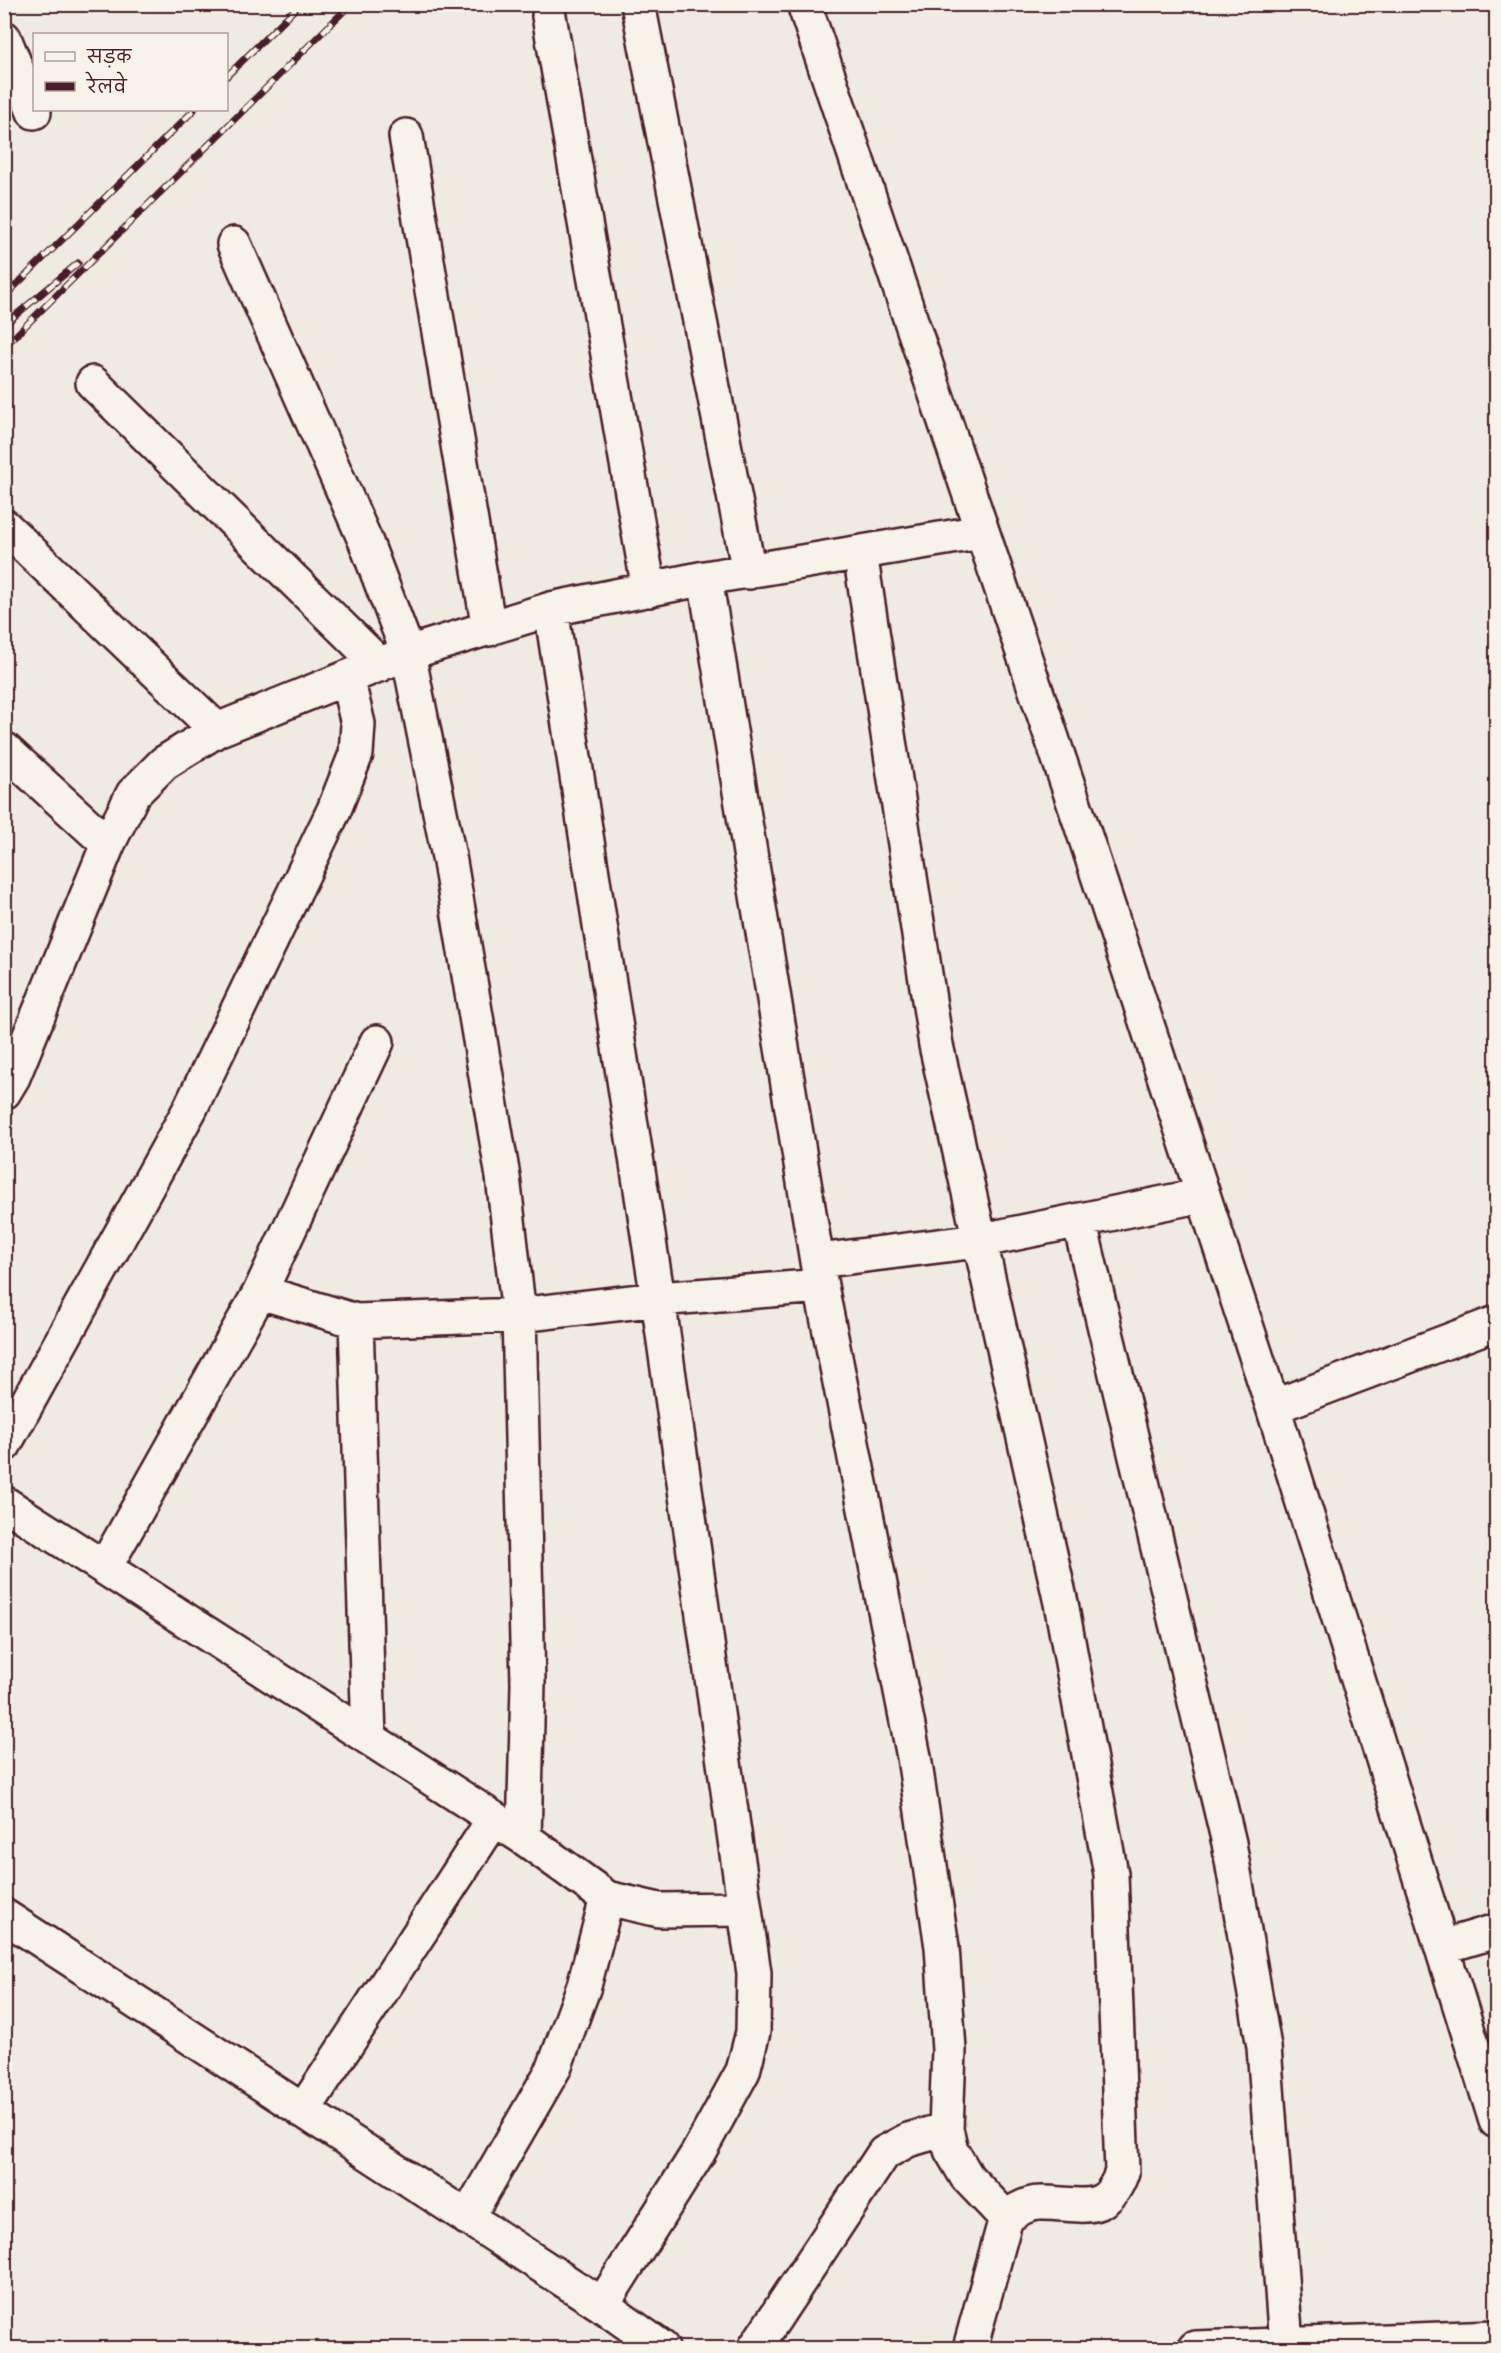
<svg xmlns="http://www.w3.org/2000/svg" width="1501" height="2353" font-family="'Gochi Hand','Playpen Sans Deva',sans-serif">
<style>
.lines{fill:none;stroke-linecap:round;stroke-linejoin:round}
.street-casing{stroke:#4a1f2b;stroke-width:38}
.street{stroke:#f7f3e8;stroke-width:33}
.rail-casing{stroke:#4a1f2b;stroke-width:7}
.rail{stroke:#f7f3e8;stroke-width:4.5;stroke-dasharray:14;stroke-linecap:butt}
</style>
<rect width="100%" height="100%" fill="#f0ebe0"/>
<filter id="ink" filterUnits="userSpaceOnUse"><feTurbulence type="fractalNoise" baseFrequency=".0167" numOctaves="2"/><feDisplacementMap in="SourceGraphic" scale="12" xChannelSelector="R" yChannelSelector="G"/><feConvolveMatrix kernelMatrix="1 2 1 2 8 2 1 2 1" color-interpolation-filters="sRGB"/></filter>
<g filter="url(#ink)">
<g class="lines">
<defs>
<path id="street" d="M638,4L749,572
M804,4L1081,824L1273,1407L1496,2121
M549,16L649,590
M4,38L34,112
M406,136L489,629
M234,244L365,540L408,653L450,862L503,1177L519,1315L528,1684L524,1838
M93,383L380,665
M4,526L217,730
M860,553L936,1045L1061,1603L1111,1874L1122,2172C1106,2219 1078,2202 1040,2203C1027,2203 1016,2210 1006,2218L970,2348
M705,578L821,1286L914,1757L942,1947L949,2050L946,2129L951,2150L967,2177L1006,2218
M551,609L658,1299L754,1973L753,2032L743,2071L698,2153L602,2305
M4,749L108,844
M4,1092L13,1077L108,844L133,794L164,763L217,730L408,653L551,609L705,578L982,532
M1079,1220L1229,1843L1264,2047L1286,2345
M818,1261L978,1241L1203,1195
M260,1292L356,1321L519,1315L658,1299L821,1286
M356,1321L369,1738
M1273,1407L1496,1323
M4,1445L190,1109L334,810L356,754L358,724L347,678
M4,1503L524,1838L607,1898L659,1910L745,1909
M105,1567L260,1292L377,1042
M4,1916L602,2305L662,2348
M1442,1947L1496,1931
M303,2111L494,1819
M467,2218L554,2068L584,1986L607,1898
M755,2348L884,2153L908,2140L946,2129
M1195,2348L1496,2337"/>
</defs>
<use href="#street" class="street-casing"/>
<use href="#street" class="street"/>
<defs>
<path id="rail" d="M226,77L300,4
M4,297L194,110
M4,325L78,263
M4,347L351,4"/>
</defs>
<use href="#rail" class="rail-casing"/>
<use href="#rail" class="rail"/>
</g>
</g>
<rect width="1501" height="2353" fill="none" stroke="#f7f3e8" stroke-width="24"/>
<rect x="12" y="12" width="1477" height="2329" fill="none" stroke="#4a1f2b" stroke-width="2" filter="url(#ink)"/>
<rect x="33" y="33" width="195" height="78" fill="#f7f3e8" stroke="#b29e9c" stroke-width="1.5"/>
<rect x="45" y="52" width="30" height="9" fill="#f7f3e8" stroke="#b29e9c" stroke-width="1.5"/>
<text x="87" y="63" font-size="18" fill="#4a1f2b">सड़क</text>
<rect x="45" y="82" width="30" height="9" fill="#4a1f2b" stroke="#b29e9c" stroke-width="1.5"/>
<text x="87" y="93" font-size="18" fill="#4a1f2b">रेलवे</text>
</svg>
